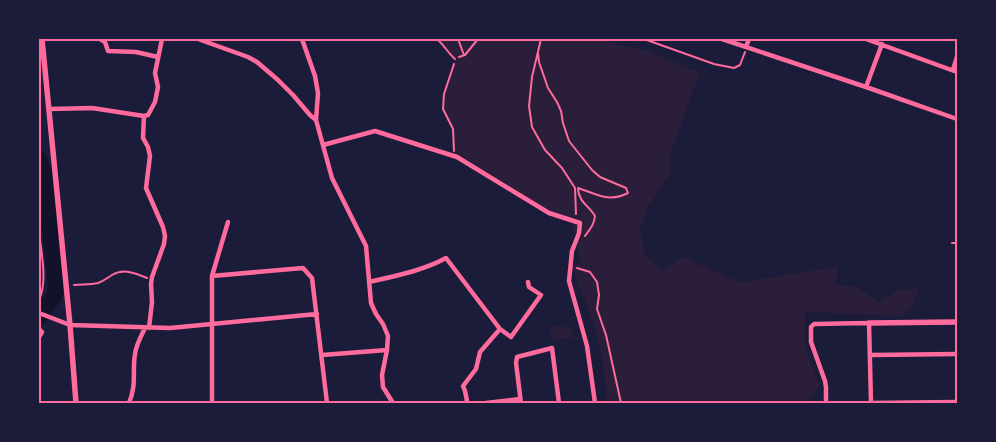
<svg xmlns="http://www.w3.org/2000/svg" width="996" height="442" font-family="'Space Grotesk',sans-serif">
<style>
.green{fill:#2a1e3b}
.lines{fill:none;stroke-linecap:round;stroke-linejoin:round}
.river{stroke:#12122b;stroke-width:16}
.path{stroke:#ff6b9d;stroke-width:2}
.service{stroke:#ff6b9d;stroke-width:2}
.minor{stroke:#ff6b9d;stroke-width:4.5}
.tertiary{stroke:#ff6b9d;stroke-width:5.5}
.neatline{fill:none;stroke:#ff6b9d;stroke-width:2}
</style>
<rect width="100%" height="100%" fill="#1b1b3a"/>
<path class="green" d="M437,39H604L620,45L648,51L700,73L670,155V174L648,207L640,230L645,254L661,271L683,257L741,283L782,275L839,267L835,285L855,286L878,302L899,290L919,288L913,305L901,316L805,312V345L819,385L807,403H606C606,395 606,387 605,380C602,342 586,302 571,267L581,261L571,222L454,156L453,129L443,109L444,94L455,59Z
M550,325L572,328L574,338L552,340Z"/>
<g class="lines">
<path class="river" d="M39,159L44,172L56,287L54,296L39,317"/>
<path class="path" d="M458,39L464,55
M541,39L532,77L529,106L532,127L545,150L562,168L575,188L576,214
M644,39L714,64L734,68L740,65L745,52
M538,53L539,62L548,88L557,102L561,111L563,123L569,141L592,170L600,177L626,188L628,193C608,203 597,194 578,188C578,201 589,206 595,216C594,225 590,229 585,236
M459,57L465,55L478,39
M454,64L444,94L443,109L453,129L454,151
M39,232C41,252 48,281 39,300
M952,243H957
M577,268L590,272L597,282L599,295L597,309L606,335L621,403
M74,285C82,284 90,285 98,283C104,281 107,278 112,275C124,268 135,273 147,278"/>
<path class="service" d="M437,39C444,45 448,53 455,59"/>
<path class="minor" d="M100,39L105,42L108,51L136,52L158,57
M198,39L248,57L257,62L278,80L293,95L310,115L316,120
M302,39L315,76L318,93L316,120L332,178L366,246L371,303L376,314L383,324L388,336L387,350L382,375L383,387L393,403
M722,39L866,87L957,119
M866,39L957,72
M746,47L749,39
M953,70L957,57
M866,87L882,44
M49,109L92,108L144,116
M323,145L375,131L457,157L549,213L580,223L579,233L572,251L569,281L587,346L595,403
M212,276L228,222
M369,282C395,276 422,271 446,258L500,329L511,337L541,295L529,287L528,282
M39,313L70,325L170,328L317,314
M149,328L152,302L151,284L152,277L164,244L165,236L163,227L146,188L150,156L148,147L143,138L144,116L148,115L155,102L158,87L155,73L162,39
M39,329L42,332L39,337
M322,355L387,350
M871,355L957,354
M129,403C137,384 132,372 135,354C136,345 141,336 145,328
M212,403V276L303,268L312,278L327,403
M465,403L467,401L465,391L463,386L476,369L480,352L500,329
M486,403L520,399
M521,403L516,363L517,357L552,348L559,403
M826,403V387L825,381L811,342V327L814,324L869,323L871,403
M871,403L957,402"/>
<path class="tertiary" d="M42,39L70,325L76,403
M869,323L957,322"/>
</g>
<rect width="996" height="442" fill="none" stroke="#1b1b3a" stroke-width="80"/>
<rect x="40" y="40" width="916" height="362" class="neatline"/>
</svg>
